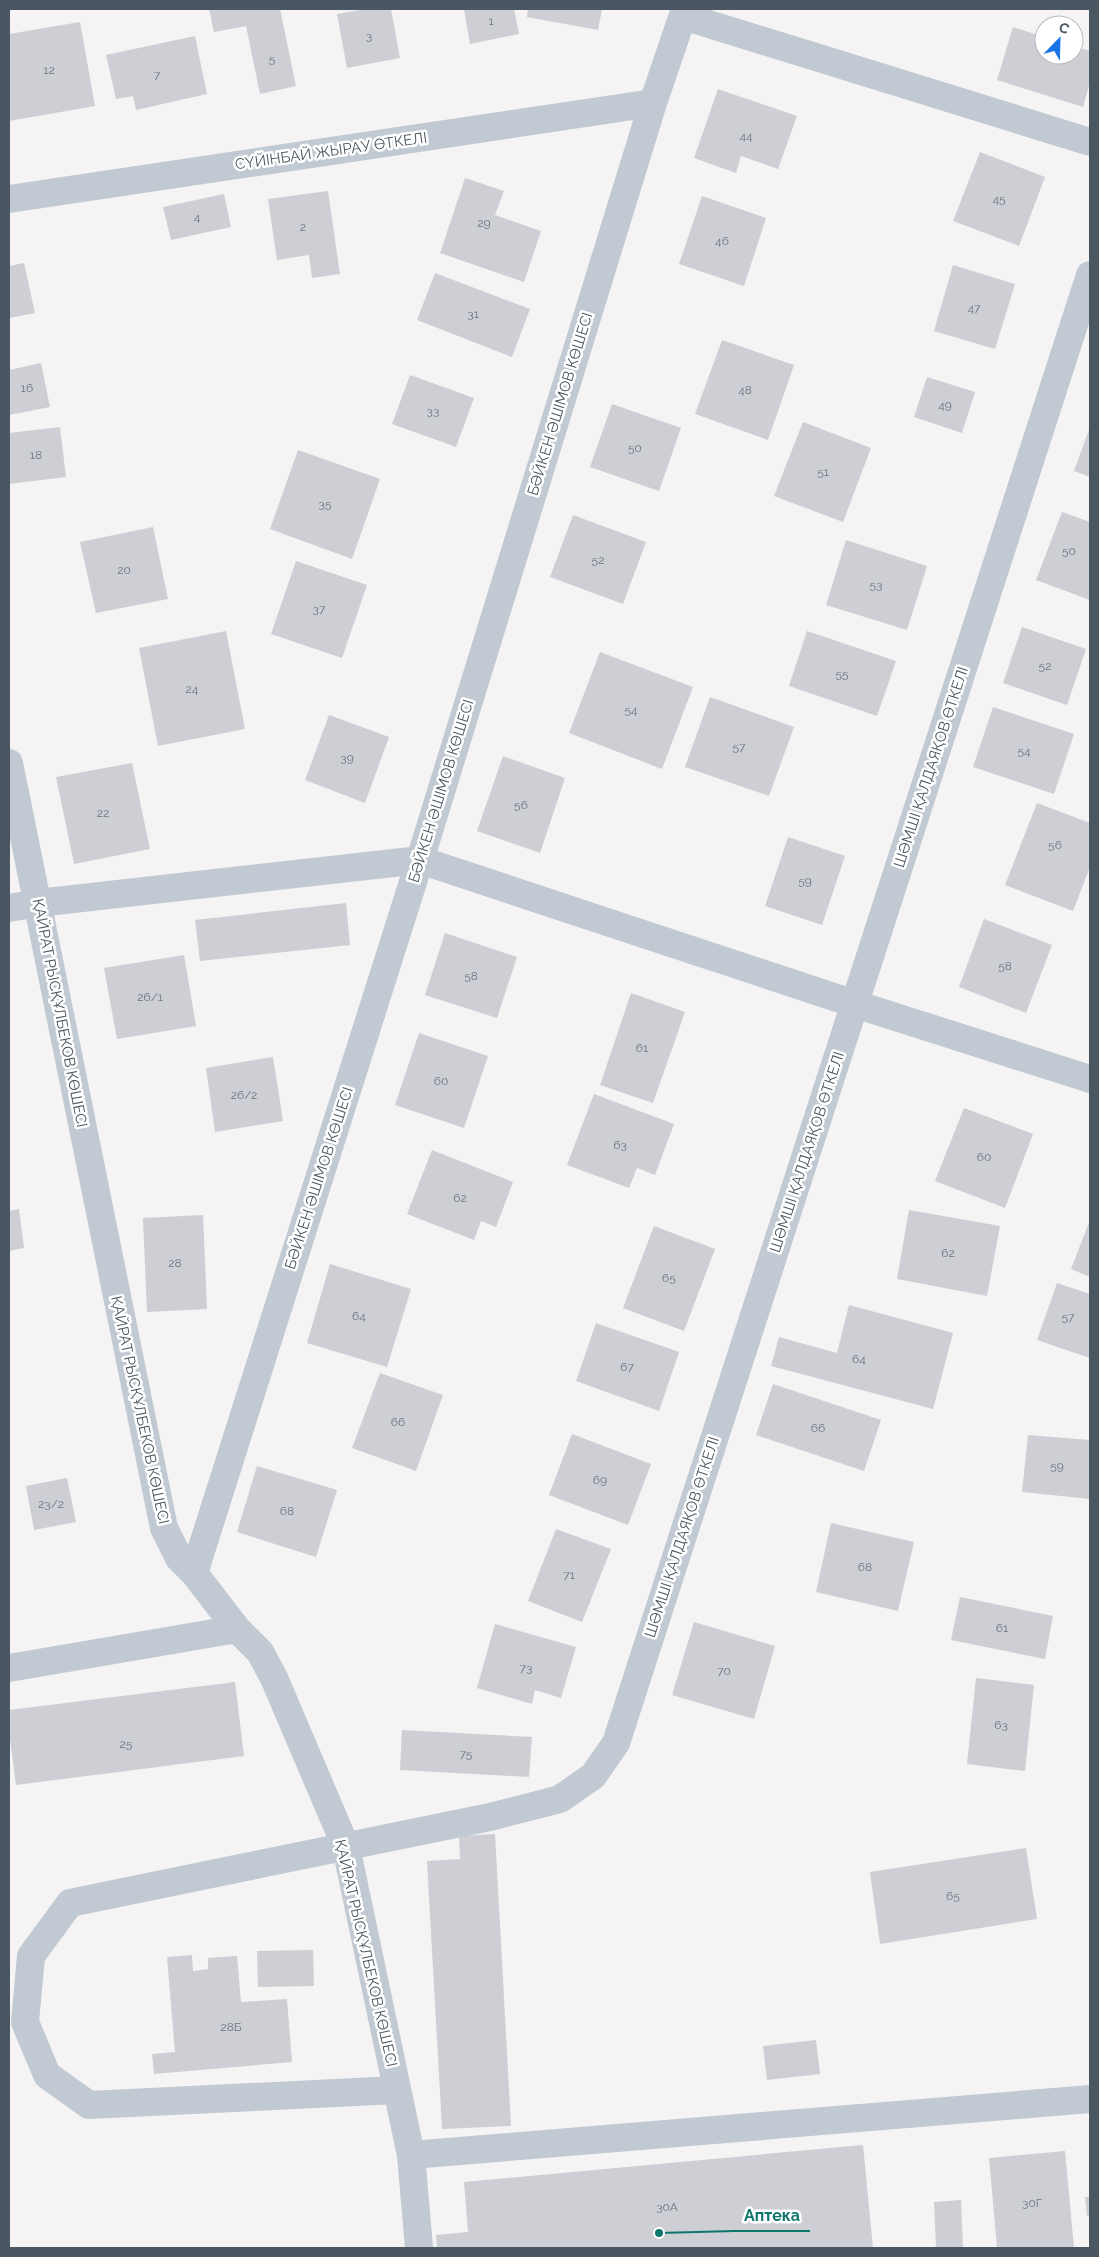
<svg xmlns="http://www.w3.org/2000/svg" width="1099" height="2257" font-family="Raleway,sans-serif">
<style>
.building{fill:#cdcfd5}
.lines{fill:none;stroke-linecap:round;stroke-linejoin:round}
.minor{stroke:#c1cad2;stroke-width:28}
.labels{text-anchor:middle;stroke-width:5;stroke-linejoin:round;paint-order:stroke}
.number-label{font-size:12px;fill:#6b747e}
.street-label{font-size:15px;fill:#4a5661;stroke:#fff}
.leader{fill:none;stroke:#0f766e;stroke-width:2}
.callout-dot{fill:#0f766e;stroke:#fff;stroke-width:2}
.callout-label{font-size:16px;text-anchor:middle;font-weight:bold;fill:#0f766e;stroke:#fff;stroke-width:5;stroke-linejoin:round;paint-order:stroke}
</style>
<rect width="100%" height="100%" fill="#f5f3f3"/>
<path class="building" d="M209,9H280L296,86L260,94L246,26L214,32Z
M367,9H391L400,58L347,68L337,14Z
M464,9H514L519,34L470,44Z
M528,9H602L598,30L527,17Z
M80,22L95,106L9,121V34Z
M1013,27L1044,37V55H1074V46L1090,51V82L1083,107L997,80Z
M195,36L207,94L136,110L133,96L116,99L106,55Z
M718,89L797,116L778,169L741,156L736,173L694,158Z
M980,152L1045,177L1019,246L953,221Z
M465,178L504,191L495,215L541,231L524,282L440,253Z
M328,191L340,274L312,278L309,255L277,260L268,199Z
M224,194L231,227L171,240L163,207Z
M702,196L766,218L744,286L679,264Z
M24,263L35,313L9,318V266Z
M953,265L1015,284L995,349L934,331Z
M435,273L530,309L512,357L417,320Z
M722,340L794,365L768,440L695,414Z
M41,363L50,407L9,415V370Z
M410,375L474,398L456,447L392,424Z
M927,377L975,392L962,433L914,417Z
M612,404L681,428L659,491L590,467Z
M803,422L871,448L843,522L774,496Z
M60,427L66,477L9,484V433Z
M1090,427V477L1074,471Z
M298,450L380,479L352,559L270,529Z
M1062,512L1090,522V600L1036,580Z
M573,515L646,542L623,604L550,577Z
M153,527L168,599L96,613L80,542Z
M846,540L927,566L907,630L826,605Z
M296,561L367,585L342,658L271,634Z
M1022,627L1086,649L1067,705L1003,683Z
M226,631L245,729L158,746L139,648Z
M807,631L896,661L877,716L789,686Z
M600,652L693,687L662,769L569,733Z
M710,697L794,727L769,796L685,767Z
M993,707L1074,734L1054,794L973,767Z
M329,715L389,737L365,803L305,780Z
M503,756L565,778L540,853L477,831Z
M132,763L150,849L74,864L56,777Z
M1037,803L1090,823V867L1073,911L1005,885Z
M788,837L845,856L822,925L765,906Z
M346,903L350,945L200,961L195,920Z
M984,919L1052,945L1026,1013L959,987Z
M445,933L517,957L497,1018L425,995Z
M184,955L196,1026L117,1039L104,968Z
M631,993L685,1012L653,1103L600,1085Z
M419,1033L488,1056L464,1128L395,1105Z
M273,1057L283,1121L215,1132L206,1068Z
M594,1094L674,1124L655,1175L637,1168L629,1188L567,1165Z
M964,1108L1033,1134L1005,1208L935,1181Z
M432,1150L513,1182L496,1227L481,1221L474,1240L407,1214Z
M19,1209L24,1248L9,1251V1211Z
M909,1210L1000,1226L987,1296L897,1279Z
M203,1215L207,1309L147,1312L143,1218Z
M1090,1220V1277L1071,1269Z
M654,1226L715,1249L684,1331L623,1308Z
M330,1264L411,1289L387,1367L307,1343Z
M1057,1283L1090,1294V1358L1037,1340Z
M849,1305L953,1333L933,1409L771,1366L779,1337L837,1353Z
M596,1323L679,1352L659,1411L576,1381Z
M380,1373L443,1395L416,1471L352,1448Z
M773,1384L881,1420L864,1471L756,1435Z
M572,1434L651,1464L628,1525L549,1495Z
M1028,1435L1090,1440V1499L1022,1492Z
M257,1466L337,1490L316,1557L237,1532Z
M67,1478L76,1522L34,1530L26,1486Z
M831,1523L914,1542L898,1611L816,1592Z
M556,1529L611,1549L582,1622L528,1601Z
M960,1597L1053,1616L1045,1659L951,1640Z
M694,1622L775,1646L754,1719L672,1695Z
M495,1624L576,1647L561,1698L535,1690L532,1704L477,1688Z
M976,1678L1034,1685L1025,1771L967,1764Z
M235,1682L244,1756L16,1785L9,1731V1710Z
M402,1730L532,1737L529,1777L400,1770Z
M495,1834L511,2126L442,2129L427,1861L460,1859L459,1836Z
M1026,1848L1037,1919L880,1944L870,1872Z
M313,1950L314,1986L258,1987L257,1951Z
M192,1955L193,1971L208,1969V1958L237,1956L241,2002L287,1999L292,2062L154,2074L152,2054L175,2052L167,1957Z
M816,2040L820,2074L767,2080L763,2046Z
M863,2145L873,2248H437L436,2235L468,2232L464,2182Z
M1065,2151L1074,2248H997L989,2158Z
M1085,2197H1090V2216H1087Z
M961,2200L963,2248H936L934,2202Z"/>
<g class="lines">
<path class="minor" d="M683,16L1090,142
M9,199L653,103
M9,763L164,1528L179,1558L194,1573L237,1629L260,1652L274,1678L346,1847L411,2155L419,2248
M9,908L38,903L420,860L855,1004L1090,1079
M194,1573L420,860L653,103L685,9
M9,1668L237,1629
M397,2090L89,2105L47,2075L25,2022L31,1956L70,1903L490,1817L560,1799L593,1776L616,1743L1090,275
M411,2155L1090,2099"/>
</g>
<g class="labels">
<g class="number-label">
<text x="491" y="25">1</text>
<text x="369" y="40">3</text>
<text x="272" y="63">5</text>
<text x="49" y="74">12</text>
<text x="157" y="79">7</text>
<text x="746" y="140">44</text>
<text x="999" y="203">45</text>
<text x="197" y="221">4</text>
<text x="484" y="227">29</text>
<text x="303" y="231">2</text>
<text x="722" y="245">46</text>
<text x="974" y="312">47</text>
<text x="473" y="318">31</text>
<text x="27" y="392">16</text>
<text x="745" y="394">48</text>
<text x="945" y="409">49</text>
<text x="433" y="415">33</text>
<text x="635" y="452">50</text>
<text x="36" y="459">18</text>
<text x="823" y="476">51</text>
<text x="325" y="508">35</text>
<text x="1069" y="555">50</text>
<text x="598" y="564">52</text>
<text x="124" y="574">20</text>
<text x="876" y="589">53</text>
<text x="319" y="613">37</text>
<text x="1045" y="670">52</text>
<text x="842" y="678">55</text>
<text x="192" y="693">24</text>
<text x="631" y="714">54</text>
<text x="739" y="751">57</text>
<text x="1024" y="755">54</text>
<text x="347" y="762">39</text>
<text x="521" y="809">56</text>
<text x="103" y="817">22</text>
<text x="1055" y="849">56</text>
<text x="805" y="885">59</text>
<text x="1005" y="970">58</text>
<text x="471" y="980">58</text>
<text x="150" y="1001">26/1</text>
<text x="642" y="1052">61</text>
<text x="441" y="1085">60</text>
<text x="244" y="1099">26/2</text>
<text x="620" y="1149">63</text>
<text x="984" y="1161">60</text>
<text x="460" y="1202">62</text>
<text x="948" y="1257">62</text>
<text x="175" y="1267">28</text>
<text x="669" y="1282">65</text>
<text x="359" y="1320">64</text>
<text x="1068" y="1321">57</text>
<text x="859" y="1363">64</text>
<text x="627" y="1371">67</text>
<text x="398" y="1426">66</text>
<text x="818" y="1432">66</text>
<text x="1057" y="1470">59</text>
<text x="600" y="1484">69</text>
<text x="51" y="1508">23/2</text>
<text x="287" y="1515">68</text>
<text x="865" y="1571">68</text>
<text x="569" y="1579">71</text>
<text x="1002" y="1632">61</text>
<text x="526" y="1672">73</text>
<text x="724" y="1675">70</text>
<text x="1001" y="1729">63</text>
<text x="126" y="1748">25</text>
<text x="466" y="1758">75</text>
<text x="953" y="1900">65</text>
<text x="231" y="2031">28Б</text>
<text x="1032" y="2207">30Г</text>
<text x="667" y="2211">30А</text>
</g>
<g class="street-label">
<text transform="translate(331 151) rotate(-8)" y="5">СҮЙІНБАЙ ЖЫРАУ ӨТКЕЛІ</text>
<text transform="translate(560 404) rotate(-73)" y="5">БӘЙКЕН ӘШІМОВ КӨШЕСІ</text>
<text transform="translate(931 767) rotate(-72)" y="5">ШӘМШІ ҚАЛДАЯҚОВ ӨТКЕЛІ</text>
<text transform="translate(441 791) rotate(-73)" y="5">БӘЙКЕН ӘШІМОВ КӨШЕСІ</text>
<text transform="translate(60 1013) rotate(79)" y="5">ҚАЙРАТ РЫСҚҰЛБЕКОВ КӨШЕСІ</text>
<text transform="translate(807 1152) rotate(-72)" y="5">ШӘМШІ ҚАЛДАЯҚОВ ӨТКЕЛІ</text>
<text transform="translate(319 1178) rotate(-72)" y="5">БӘЙКЕН ӘШІМОВ КӨШЕСІ</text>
<text transform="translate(140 1410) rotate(78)" y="5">ҚАЙРАТ РЫСҚҰЛБЕКОВ КӨШЕСІ</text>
<text transform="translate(682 1537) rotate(-72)" y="5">ШӘМШІ ҚАЛДАЯҚОВ ӨТКЕЛІ</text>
<text transform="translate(366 1953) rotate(77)" y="5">ҚАЙРАТ РЫСҚҰЛБЕКОВ КӨШЕСІ</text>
</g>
</g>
<path class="leader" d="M659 2233L734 2231H810"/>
<circle class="callout-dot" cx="659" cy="2233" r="5"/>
<g class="callout-label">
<text x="772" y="2221">Аптека</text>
</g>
<rect width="1099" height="2257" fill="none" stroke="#4a5661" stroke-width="20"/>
<g transform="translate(1059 40) rotate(23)"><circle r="24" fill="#ffffff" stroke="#b7bbc0"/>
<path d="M0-4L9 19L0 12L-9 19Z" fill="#1a73e8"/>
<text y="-8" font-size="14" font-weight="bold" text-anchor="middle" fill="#4a5661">С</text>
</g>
</svg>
